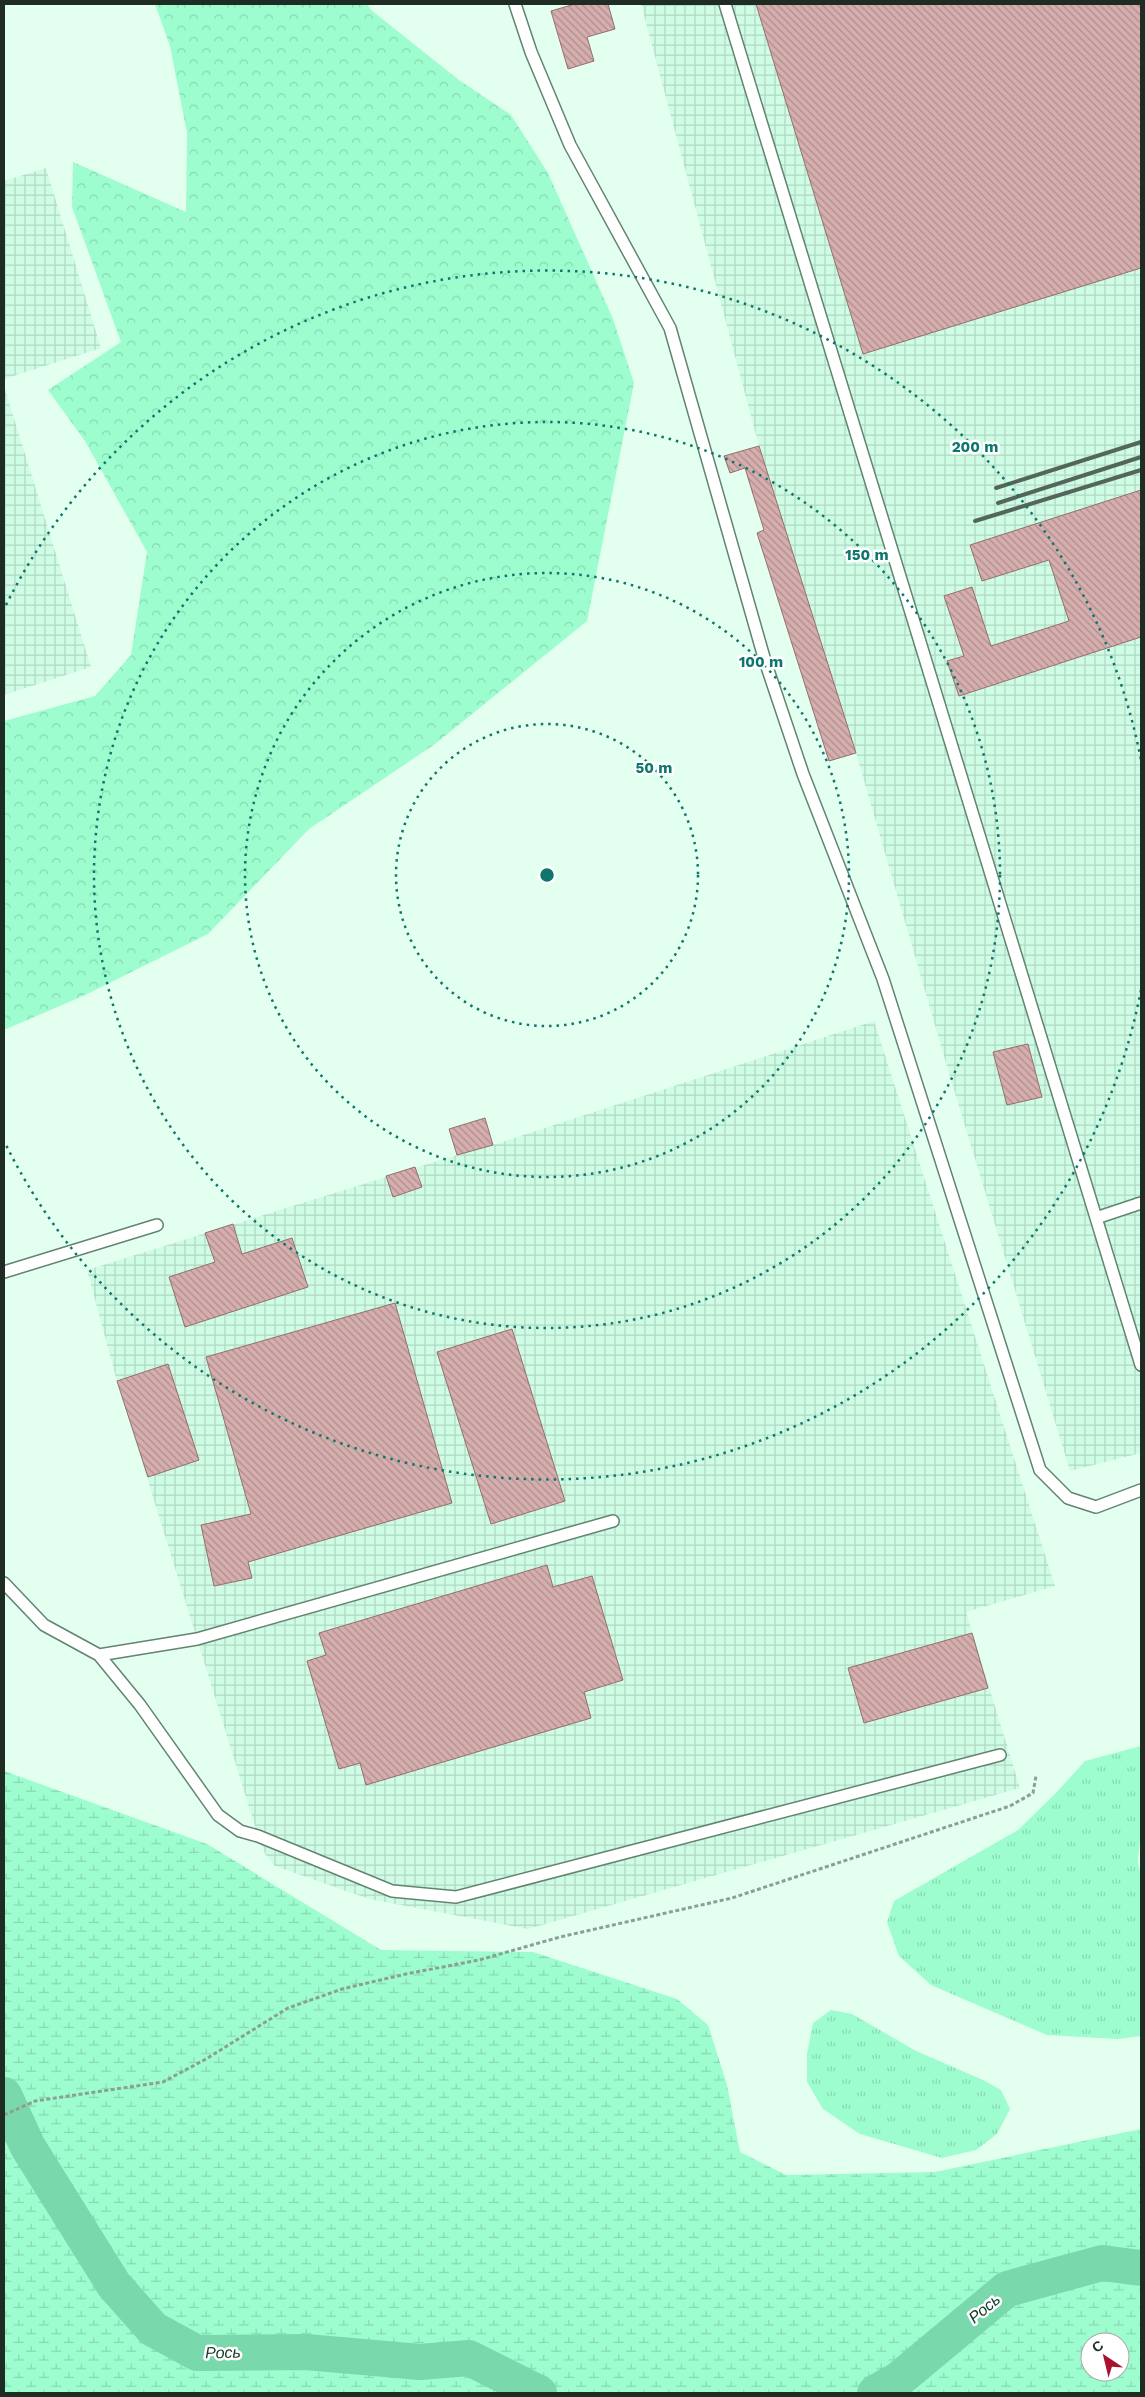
<svg xmlns="http://www.w3.org/2000/svg" width="1145" height="2397" font-family="'Work Sans',sans-serif">
<style>
.industrial{fill:url(#industrial-grid)}
.grass{fill:url(#grass-tufts)}
.forest{fill:url(#forest-crowns)}
.wetland{fill:url(#wetland-marsh);fill-rule:evenodd}
.lines{fill:none;stroke-linecap:round;stroke-linejoin:round}
.river{stroke:#79d9ac;stroke-width:36}
.building{fill:url(#building-back-hatch);stroke:#936f6e}
.service-casing{stroke:#628472;stroke-width:14}
.path{stroke:#8aa094;stroke-width:3;stroke-dasharray:4 2.5;stroke-linecap:butt}
.service{stroke:#fff;stroke-width:11}
.rail{stroke:#54665c;stroke-width:4}
.ring{fill:none;stroke:#0f766e;stroke-width:2.5;stroke-dasharray:2.5 5}
.labels{text-anchor:middle;stroke-width:5;stroke-linejoin:round;paint-order:stroke}
.water-label{font-size:16px;font-style:italic;fill:#113c29;stroke:#fff}
.centre{fill:#0f766e;stroke:#fff;stroke-width:2.5}
.ring-label{font-size:15px;text-anchor:middle;font-weight:bold;fill:#0f766e;stroke:#fff;stroke-width:5;stroke-linejoin:round;paint-order:stroke}
</style>
<defs>
<pattern id="industrial-grid" width="8" height="8" patternUnits="userSpaceOnUse" patternTransform="scale(1.25)"><rect width="8" height="8" fill="#cffce4"/><path d="M0 4h8M4 0v8" fill="none" stroke="#b1d8c3"/></pattern>
<pattern id="grass-tufts" width="24" height="20" patternUnits="userSpaceOnUse" patternTransform="scale(1.25)"><rect width="24" height="20" fill="#9dfdce"/><path d="M3 7l-1-3M5 7V3M7 7l1-3M15 17l-1-3M17 17v-4M19 17l1-3" fill="none" stroke="#87d9b1"/></pattern>
<pattern id="forest-crowns" width="20" height="18" patternUnits="userSpaceOnUse" patternTransform="scale(1.25)"><rect width="20" height="18" fill="#9dfdce"/><path d="M2 6a3 3 0 1 1 6 0M12 15a3 3 0 1 1 6 0" fill="none" stroke="#87d9b1"/></pattern>
<pattern id="wetland-marsh" width="20" height="14" patternUnits="userSpaceOnUse" patternTransform="scale(1.25)"><rect width="20" height="14" fill="#9dfdce"/><path d="M1 5h8M5 5V1M11 12h8M15 12V8" fill="none" stroke="#87d9b1"/></pattern>
<pattern id="building-back-hatch" width="6" height="6" patternUnits="userSpaceOnUse" patternTransform="scale(1.25)"><rect width="6" height="6" fill="#d6aeae"/><path d="M-1 5l2 2M0 0l6 6M5-1l2 2" fill="none" stroke="#ad8e8d"/></pattern>
</defs>
<rect width="100%" height="100%" fill="#e2ffef"/>
<path class="industrial" d="M641,4H1141V1453L1070,1471L948,1070L856,753L759,446Z
M46,168L101,348L4,379V181Z
M4,386L91,667L4,695Z
M874,1021L1055,1586L966,1612L1020,1788L528,1929L369,1899L275,1866L265,1854L254,1823L117,1381L87,1270L457,1155L449,1129L485,1118L493,1145Z"/>
<path class="grass" d="M1141,1746V1828L1138,1861L1141,1878V2036L1118,2039L1047,2035L931,1985L899,1956L887,1922L894,1901L1018,1830L1056,1793L1085,1761Z
M831,2010L852,2014L916,2051L983,2080L1001,2090L1010,2109L997,2134L976,2150L942,2158L860,2134L823,2109L807,2082V2054L813,2023Z"/>
<path class="forest" d="M155,4H367L371,10L459,80L511,115L548,173L613,319L634,383L587,621L435,744L309,829L208,934L83,996L4,1030V721L95,696L131,655L147,552L85,441L48,390L121,342L72,207L73,162L186,212L187,133L170,46Z"/>
<path class="wetland" d="M4,1771L207,1844L381,1950L533,1952L677,1999L708,2025L727,2085L740,2152L786,2175L935,2172L1141,2129V2393H4ZM1090,2342H1120V2372H1090Z"/>
<g class="lines">
<path class="river" d="M4,2095L28,2147L114,2285L153,2329L197,2353L306,2352L420,2362L469,2358L539,2393
M875,2393L898,2380L1007,2289L1102,2263L1141,2268"/>
</g>
<path class="building" d="M575,4H608L615,29L587,37L594,61L568,69L551,11Z
M756,4H1141V268L863,354Z
M759,446L856,753L829,761L757,533L764,530L745,468L730,473L724,456Z
M1141,490V637L959,696L947,661L964,656L944,596L972,587L991,646L1069,621L1049,560L982,581L970,545Z
M1028,1044L1042,1097L1007,1105L993,1052Z
M485,1118L493,1145L457,1155L449,1129Z
M415,1167L422,1187L393,1197L386,1176Z
M233,1224L242,1254L292,1238L308,1287L185,1327L169,1277L215,1262L205,1233Z
M395,1303L452,1503L248,1562L252,1578L214,1586L201,1525L251,1514L206,1357Z
M512,1329L565,1501L491,1524L437,1352Z
M168,1364L199,1460L148,1477L117,1381Z
M547,1565L553,1587L592,1576L623,1680L584,1692L591,1718L366,1785L360,1763L339,1769L307,1661L326,1655L319,1633Z
M972,1633L988,1688L864,1723L848,1668Z"/>
<g class="lines">
<defs>
<path id="service" d="M515,4L531,52L570,145L670,328L765,661L803,774L883,979L1040,1470L1068,1498L1096,1507L1141,1490
M725,4L1141,1365
M1096,1218L1141,1203
M4,1272L157,1225
M4,1583L44,1625L99,1655L140,1705L218,1815L240,1831L258,1836L392,1891L456,1897L1000,1755
M99,1655L197,1639L613,1521"/>
</defs>
<use href="#service" class="service-casing"/>
<path class="path" d="M4,2115L35,2101L163,2082L206,2059L288,2008L342,1989L406,1974L479,1960L560,1937L732,1898L1010,1806L1033,1793L1036,1776"/>
<use href="#service" class="service"/>
<path class="rail" d="M996,488L1141,442
M998,503L1141,457
M975,521L1141,470"/>
</g>
<g class="ring">
<circle cx="547" cy="875" r="151"/>
<circle cx="547" cy="875" r="302"/>
<circle cx="547" cy="875" r="453"/>
<path d="M1141 990A605 605 0 0 1 6 1145M6 605A605 605 0 0 1 1141 760"/>
</g>
<g class="labels">
<g class="water-label">
<text transform="translate(984 2308) rotate(-40)" y="6">Рось</text>
<text transform="translate(223 2352) rotate(-1)" y="6">Рось</text>
</g>
</g>
<circle cx="547" cy="875" r="8" class="centre"/>
<g class="ring-label">
<text x="975" y="452">200 m</text>
<text x="867" y="560">150 m</text>
<text x="761" y="667">100 m</text>
<text x="654" y="773">50 m</text>
</g>
<rect width="1145" height="2397" fill="none" stroke="#1e2c24" stroke-width="10"/>
<g transform="translate(1105 2357) rotate(325)"><circle r="24" fill="#ffffff" stroke="#a5aba7"/>
<path d="M0-4L9 19L0 12L-9 19Z" fill="#a91330"/>
<text y="-8" font-size="14" font-weight="bold" text-anchor="middle" fill="#1e2c24">С</text>
</g>
</svg>
